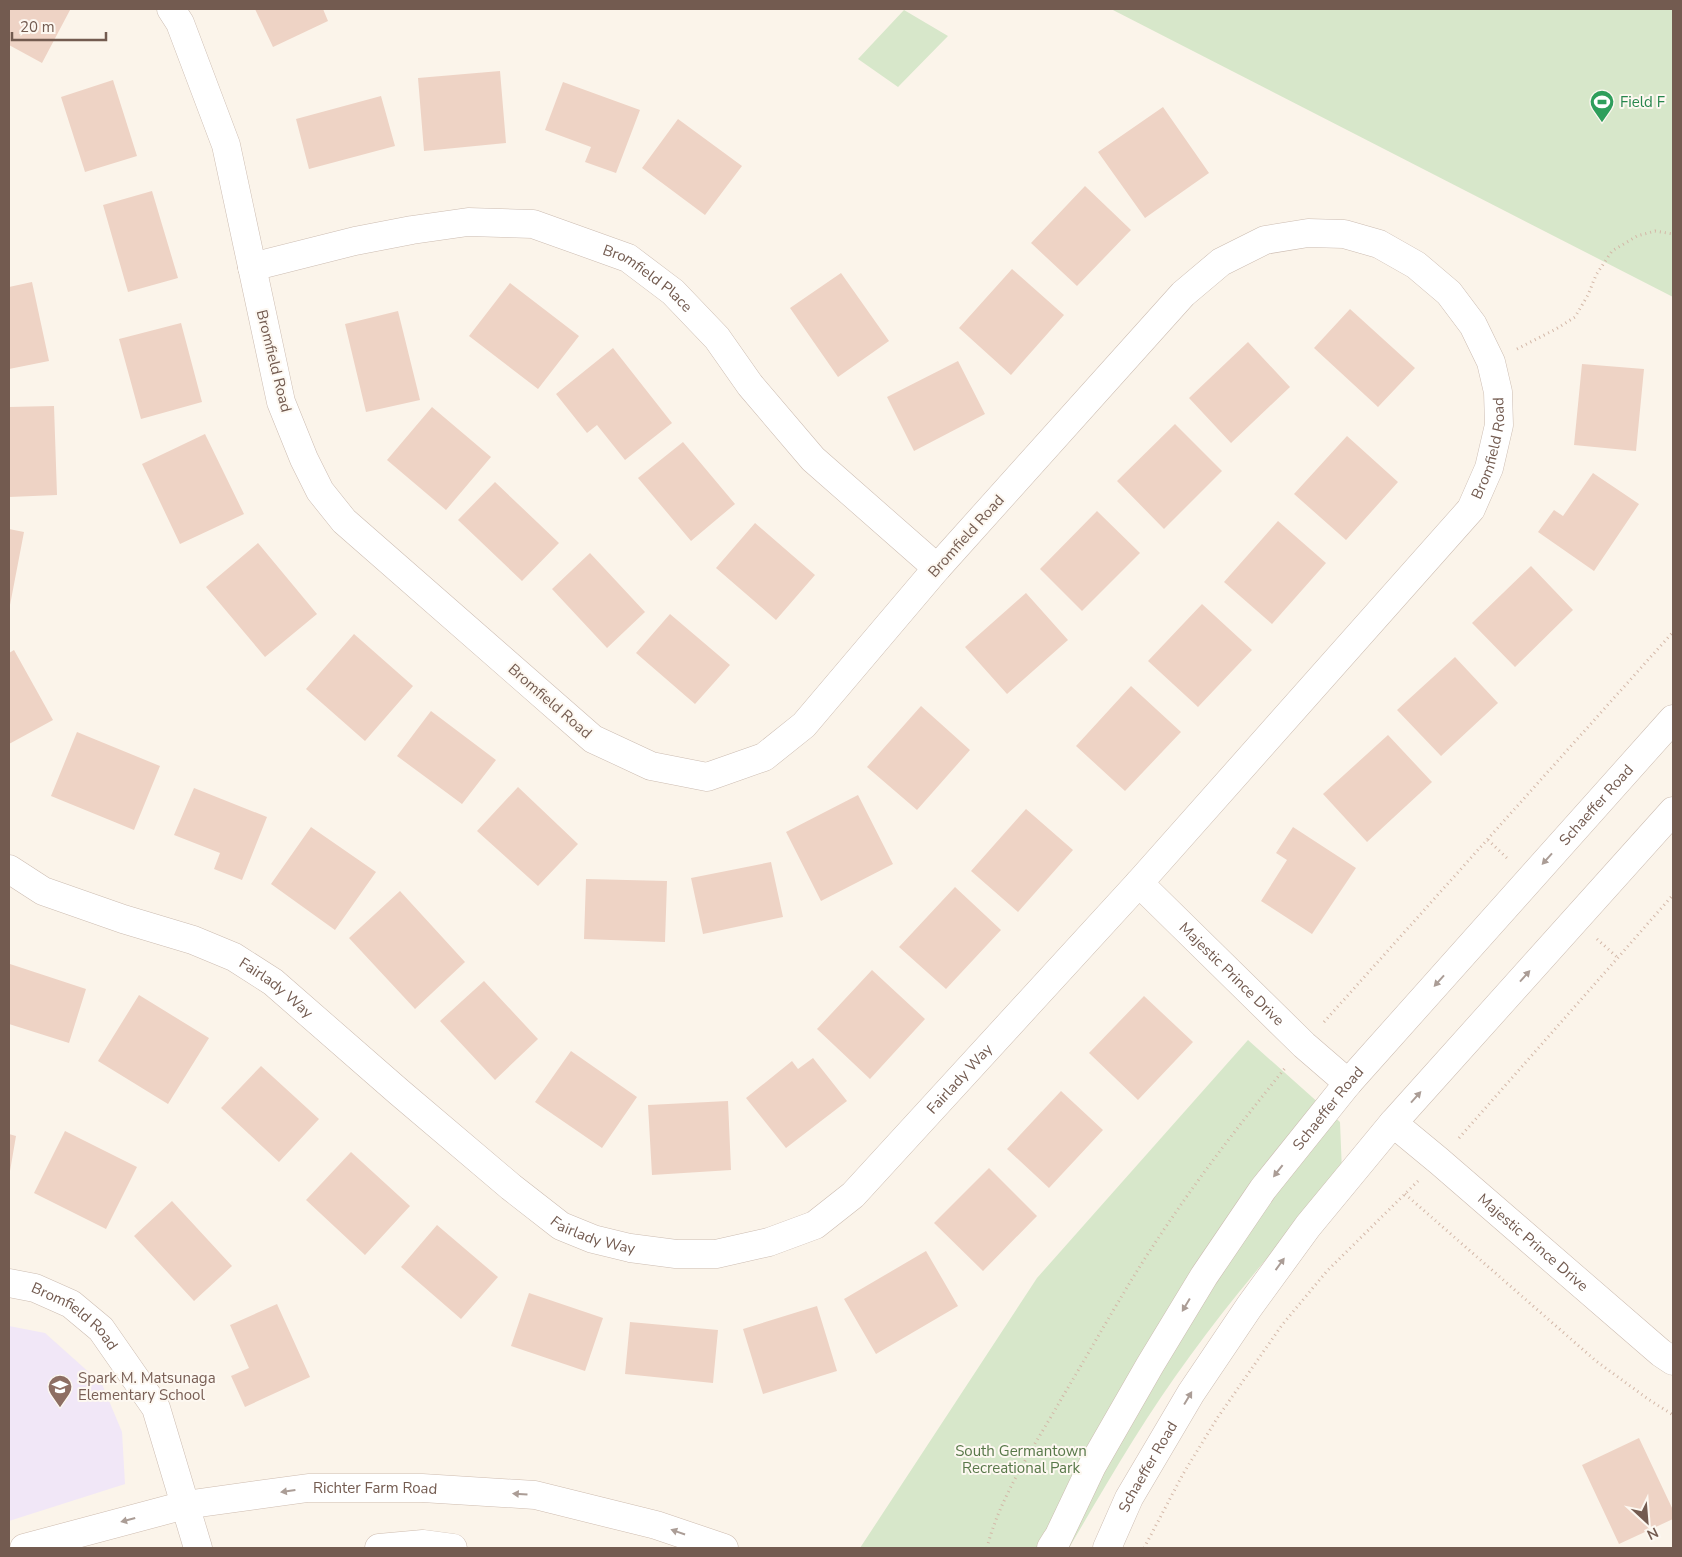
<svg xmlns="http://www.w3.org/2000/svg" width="1682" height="1557" font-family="'Nunito Sans',sans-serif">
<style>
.education{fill:#f1e7f7}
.green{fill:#d7e7ca}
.building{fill:#eed3c5}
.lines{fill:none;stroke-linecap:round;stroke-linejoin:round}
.minor-casing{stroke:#ccbcb1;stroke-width:29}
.tertiary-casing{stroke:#ccbcb1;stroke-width:29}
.secondary-casing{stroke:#cebcaf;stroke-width:29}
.path{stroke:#d3b7a7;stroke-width:3;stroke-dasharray:1 4;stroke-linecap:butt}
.minor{stroke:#fff;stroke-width:28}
.tertiary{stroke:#fff;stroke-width:28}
.secondary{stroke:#fff;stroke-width:28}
.oneway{fill:#ab9d96}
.labels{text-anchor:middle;stroke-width:4;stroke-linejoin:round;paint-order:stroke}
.leisure-label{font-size:15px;fill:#27864d;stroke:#fdf8f1;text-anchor:start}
.street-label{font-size:15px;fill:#735b50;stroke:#fdf8f1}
.education-label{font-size:15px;fill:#785e54;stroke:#fdf8f1;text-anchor:start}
.park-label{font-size:15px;fill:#587849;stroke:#fdf8f1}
</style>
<rect width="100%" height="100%" fill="#fbf4ea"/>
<path class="education" d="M9,1326L45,1333L102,1384L122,1432L125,1484L9,1521Z"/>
<path class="green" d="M1111,9H1673V297Z
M904,10L948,36L898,87L858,59Z
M1248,1040L1340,1122L1342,1172C1289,1232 1237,1291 1190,1356C1145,1417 1107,1483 1069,1548H860L1037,1278Z"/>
<path class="building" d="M9,9L70,10L42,63L9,45Z
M255,9H323L328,21L273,47Z
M500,71L506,143L424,151L418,78Z
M113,80L137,156L85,172L61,97Z
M563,82L640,110L616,173L585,162L591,147L545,130Z
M381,96L395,146L309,169L296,119Z
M1163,107L1209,173L1145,218L1098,152Z
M678,119L742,166L705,215L642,168Z
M1085,186L1131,230L1077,286L1031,243Z
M152,191L178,278L128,292L103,205Z
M1012,269L1064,315L1011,375L959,328Z
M841,273L889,341L838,377L790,308Z
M32,282L49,361L9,369V287Z
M510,283L579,336L538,389L469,336Z
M1350,309L1415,368L1378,407L1314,348Z
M398,311L420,400L366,412L345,324Z
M181,323L202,402L141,419L119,339Z
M1248,342L1290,387L1231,443L1189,398Z
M613,348L672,423L625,460L597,425L587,433L556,394Z
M958,361L985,414L914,451L887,397Z
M1582,364L1644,369L1636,451L1574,445Z
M54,406L57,495L9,497V407Z
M432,407L491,457L446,510L387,460Z
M1175,424L1222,471L1164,529L1117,481Z
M205,434L244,514L180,544L142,464Z
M1347,436L1398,482L1346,540L1294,494Z
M683,442L735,504L691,541L638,478Z
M1593,473L1639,504L1594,571L1538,532L1554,510L1563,516Z
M495,482L559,543L522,581L458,520Z
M1097,511L1140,553L1082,611L1040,569Z
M1278,521L1326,563L1272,624L1224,582Z
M755,523L815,575L776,620L716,568Z
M9,529L24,532L10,605H9Z
M258,543L317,614L265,657L206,587Z
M590,553L645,612L607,648L552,589Z
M1531,566L1573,610L1515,667L1472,623Z
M1026,593L1068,640L1007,694L965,647Z
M1202,604L1252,650L1198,707L1148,661Z
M670,614L730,665L695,704L636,653Z
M354,634L413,686L365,741L306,689Z
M14,650L53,720L9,744V653Z
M1455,657L1498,703L1441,756L1397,710Z
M1131,686L1181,732L1125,791L1076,746Z
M921,706L970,750L917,810L867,767Z
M431,711L496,760L462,804L397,756Z
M77,732L160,766L134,830L51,796Z
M1388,735L1432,782L1367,842L1323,794Z
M518,787L578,844L538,886L477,831Z
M194,788L267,817L242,880L214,869L220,853L174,835Z
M858,795L893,864L821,901L786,832Z
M1026,809L1073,850L1018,912L971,871Z
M311,827L376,872L335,930L271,884Z
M1293,827L1356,868L1312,934L1261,901L1287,860L1276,853Z
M771,862L783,917L703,934L691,878Z
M586,879L667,881L665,942L584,939Z
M955,887L1001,930L946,989L899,947Z
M400,891L465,962L415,1009L349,938Z
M10,964L86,989L69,1043L9,1024Z
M872,970L925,1019L870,1079L817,1029Z
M484,981L538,1039L495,1080L440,1021Z
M139,995L209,1038L168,1104L98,1061Z
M1144,996L1193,1042L1138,1100L1089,1053Z
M571,1051L637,1097L602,1148L535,1102Z
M813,1058L847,1101L786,1148L746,1098L792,1061L798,1069Z
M261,1066L319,1119L279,1162L221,1108Z
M1061,1091L1103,1130L1049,1188L1007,1149Z
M728,1101L731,1170L652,1175L648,1105Z
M65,1131L137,1167L106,1229L34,1193Z
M9,1134L16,1136L10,1171H9Z
M351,1152L410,1206L365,1255L306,1200Z
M989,1168L1037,1216L983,1271L934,1223Z
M172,1201L232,1266L194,1301L134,1236Z
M437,1225L498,1277L461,1319L401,1267Z
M926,1251L958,1306L876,1354L844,1299Z
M529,1293L603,1318L585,1371L511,1346Z
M277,1304L310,1377L245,1407L231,1376L249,1368L230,1325Z
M817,1306L837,1371L763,1394L743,1329Z
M630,1322L718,1330L713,1383L625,1374Z
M1639,1438L1673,1510V1519L1619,1544L1582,1465Z"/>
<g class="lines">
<defs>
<g id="minor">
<path id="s1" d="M252,267L355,241L412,230L468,222L533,224L628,258L673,292L717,338L750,385L813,459L937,568"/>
<path id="s2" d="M9,869L43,891L123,919L193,940L234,957L273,982L399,1092L511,1187L561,1226L593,1239L630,1248L676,1254H716L769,1242L815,1225L853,1195L1139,883L1471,509L1489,468L1499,425L1498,392L1491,362L1473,325L1449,293L1416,265L1379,244L1344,234L1308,233L1265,240L1221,262L1183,294L937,568L804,725L764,757L707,777L651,766L593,739L344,521L320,491L304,459L281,402L226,145L180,23L171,9"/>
<path id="s3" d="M1139,883L1304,1045L1348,1083"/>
<path id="s4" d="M1393,1123L1439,1161L1661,1353L1673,1361"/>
<path id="s5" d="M9,1283L35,1288L71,1304L101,1329L156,1408L198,1548"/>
</g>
<g id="tertiary">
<path id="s6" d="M1053,1548L1092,1466L1150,1365L1204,1276L1263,1189L1348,1083L1673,719"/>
<path id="s7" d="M1107,1548L1129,1498L1191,1393L1249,1307L1308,1226L1393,1123L1673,811"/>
</g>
<g id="secondary">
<path id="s8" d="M24,1548L185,1505L308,1488H422L535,1495L656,1525L724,1548"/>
<path d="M379,1548L423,1544L453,1548"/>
<path d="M1051,1548L1056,1540"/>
</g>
</defs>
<use href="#minor" class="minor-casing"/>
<use href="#tertiary" class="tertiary-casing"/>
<use href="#secondary" class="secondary-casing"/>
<path class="path" d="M1517,349L1556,329L1575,317L1588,295L1596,275L1612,251L1637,236L1655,231L1673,234
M1488,840L1509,860
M1597,939L1618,958
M1324,1022L1673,632
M1459,1138L1673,895
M1405,1194L1596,1361L1648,1399L1673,1415
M987,1548C1000,1495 1036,1444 1063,1396C1096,1341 1127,1284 1163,1231C1201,1174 1243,1120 1286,1067
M1144,1548L1183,1474L1218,1417L1282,1325L1327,1271L1418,1181"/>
<use href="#minor" class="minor"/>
<use href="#tertiary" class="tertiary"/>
<use href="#secondary" class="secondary"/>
</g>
<defs><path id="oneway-solid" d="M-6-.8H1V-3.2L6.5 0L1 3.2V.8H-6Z" transform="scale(1.25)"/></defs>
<g class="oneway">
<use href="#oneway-solid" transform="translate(1547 859) rotate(132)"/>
<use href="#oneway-solid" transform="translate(1525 976) rotate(-48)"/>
<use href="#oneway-solid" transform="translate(1439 981) rotate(132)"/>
<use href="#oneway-solid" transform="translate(1416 1097) rotate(-48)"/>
<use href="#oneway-solid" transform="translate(1278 1171) rotate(128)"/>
<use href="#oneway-solid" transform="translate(1280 1264) rotate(-54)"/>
<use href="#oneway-solid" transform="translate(1186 1305) rotate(121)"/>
<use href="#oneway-solid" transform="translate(1188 1398) rotate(-59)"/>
<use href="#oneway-solid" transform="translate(288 1491) rotate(172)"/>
<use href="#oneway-solid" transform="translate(520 1494) rotate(-176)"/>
<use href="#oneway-solid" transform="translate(128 1520) rotate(165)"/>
<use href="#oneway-solid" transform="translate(678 1532) rotate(-161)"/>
</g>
<defs>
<symbol id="stadium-pin" viewBox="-11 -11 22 30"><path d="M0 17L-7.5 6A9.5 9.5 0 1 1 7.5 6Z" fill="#2e9e5b" stroke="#fdf8f1"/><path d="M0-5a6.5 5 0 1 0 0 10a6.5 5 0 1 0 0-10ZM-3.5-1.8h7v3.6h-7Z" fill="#fff"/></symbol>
<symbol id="school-pin" viewBox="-11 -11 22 30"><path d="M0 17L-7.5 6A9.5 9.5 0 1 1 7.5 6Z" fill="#8d6e63" stroke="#fdf8f1"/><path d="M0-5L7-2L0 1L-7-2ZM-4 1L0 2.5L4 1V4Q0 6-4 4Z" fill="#fff"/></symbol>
</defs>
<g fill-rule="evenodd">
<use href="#stadium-pin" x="1588" y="88" width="28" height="38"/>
<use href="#school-pin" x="46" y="1373" width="28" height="38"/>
</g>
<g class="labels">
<g class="leisure-label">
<text x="1620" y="107">Field F</text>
</g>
<g class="street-label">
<text dy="5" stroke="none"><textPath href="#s1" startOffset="414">Bromfield Place</textPath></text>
<text transform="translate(274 361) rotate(76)" y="5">Bromfield Road</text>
<text dy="5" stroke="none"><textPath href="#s2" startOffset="1965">Bromfield Road</textPath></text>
<text transform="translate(966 536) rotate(-48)" y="5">Bromfield Road</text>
<text transform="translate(550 701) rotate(41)" y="5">Bromfield Road</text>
<text dy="5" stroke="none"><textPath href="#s6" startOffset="925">Schaeffer Road</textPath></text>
<text dy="5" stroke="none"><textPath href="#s3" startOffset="130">Majestic Prince Drive</textPath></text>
<text dy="5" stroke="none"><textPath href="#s2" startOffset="295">Fairlady Way</textPath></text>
<text dy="5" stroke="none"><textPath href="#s2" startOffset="1135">Fairlady Way</textPath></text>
<text dy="5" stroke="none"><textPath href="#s6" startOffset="520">Schaeffer Road</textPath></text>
<text dy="5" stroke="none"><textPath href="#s2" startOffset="700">Fairlady Way</textPath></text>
<text dy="5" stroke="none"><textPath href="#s4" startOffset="184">Majestic Prince Drive</textPath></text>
<text dy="5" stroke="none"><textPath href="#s5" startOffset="76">Bromfield Road</textPath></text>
<text dy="5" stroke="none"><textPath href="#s7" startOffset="91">Schaeffer Road</textPath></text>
<text dy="5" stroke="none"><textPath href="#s8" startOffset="358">Richter Farm Road</textPath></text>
</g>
<g class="education-label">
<text x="78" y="1383">Spark M. Matsunaga<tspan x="78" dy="17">Elementary School</tspan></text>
</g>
<g class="park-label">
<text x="1021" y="1456">South Germantown<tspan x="1021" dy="17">Recreational Park</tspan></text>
</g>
</g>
<rect width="1682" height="1557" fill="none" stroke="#735b50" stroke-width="20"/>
<g transform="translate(1647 1522) rotate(154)" stroke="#fdf8f1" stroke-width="4" paint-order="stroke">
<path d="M0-4L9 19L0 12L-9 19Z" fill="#735b50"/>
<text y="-8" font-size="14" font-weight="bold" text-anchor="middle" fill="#735b50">N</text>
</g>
<path d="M12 32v8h94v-8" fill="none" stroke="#735b50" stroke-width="2.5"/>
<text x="20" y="32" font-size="15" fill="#735b50" stroke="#fdf8f1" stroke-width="4" paint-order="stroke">20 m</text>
</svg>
